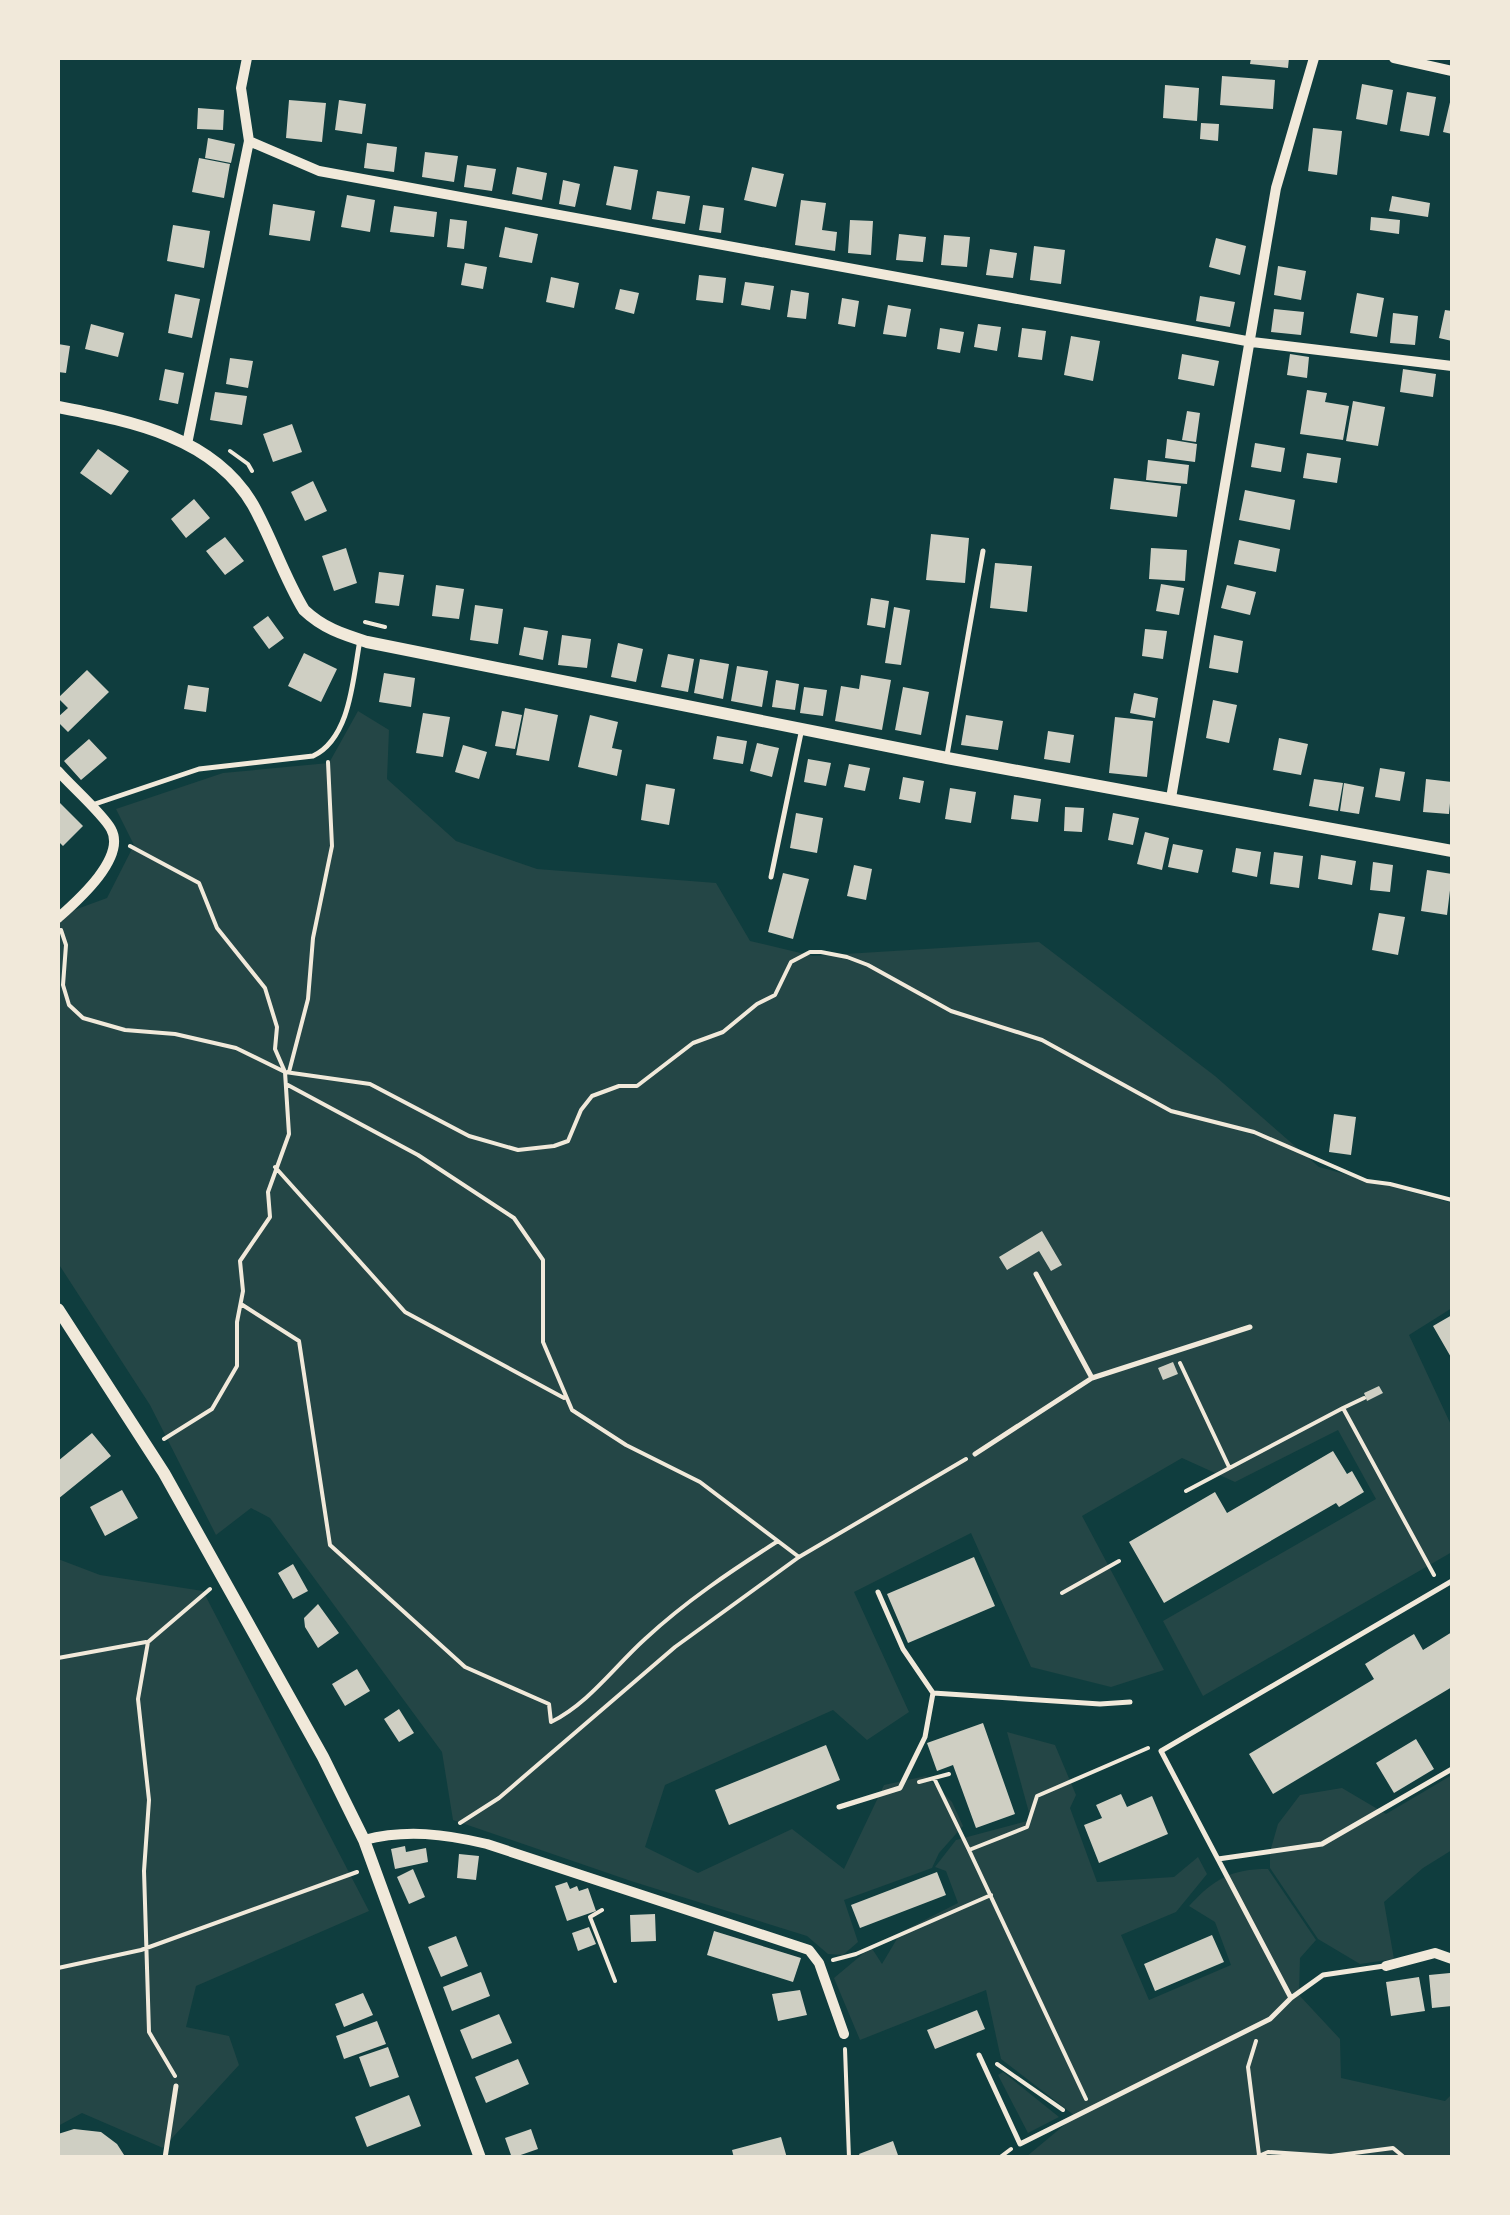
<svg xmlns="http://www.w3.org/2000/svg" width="1510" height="2215" font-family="'IBM Plex Sans',sans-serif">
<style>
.green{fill:#244646}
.building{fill:#cfcfc3}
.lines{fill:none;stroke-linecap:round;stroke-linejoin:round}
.path{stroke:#f1e9da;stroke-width:4}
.service{stroke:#f1e9da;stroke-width:5}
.minor{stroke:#f1e9da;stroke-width:10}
.tertiary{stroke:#f1e9da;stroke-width:12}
</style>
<rect width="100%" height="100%" fill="#0f3d3e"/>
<path class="green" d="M358,711L389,730L387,779L456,841L537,869L716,883L750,941L813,956L1039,942L1215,1076L1319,1167L1452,1203V1308L1409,1335L1452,1427V1552L1203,1696L1163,1621L1376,1499L1338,1430L1235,1482L1182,1458L1082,1516L1164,1670L1111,1687L1031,1667L971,1533L854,1592L909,1712L867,1740L833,1710L665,1785L645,1847L698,1873L792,1829L844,1869L884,1785L926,1776L952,1802L963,1826L939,1853L932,1868L844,1900L858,1942L843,1955L828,1954L807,1936L631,1881L453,1820L442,1752L270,1518L251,1508L216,1535L150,1405L58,1263V916L107,898L134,845L116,809L223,773L329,763Z
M58,1559L100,1575L203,1591L369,1911L196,1986L186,2027L229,2036L239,2065L163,2148L82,2113L58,2126Z
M1007,1732L1055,1745L1076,1795L1070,1808L1097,1882L1174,1877L1198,1857L1207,1874L1176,1912L1121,1935L1149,2000L1231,1965L1215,1922L1189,1906C1214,1879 1231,1869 1268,1869L1316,1940L1300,1958L1299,1995L1340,2039L1341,2078L1445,2101L1452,2094V2157H1026L1075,2116L1001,2059L986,1990L860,2040L834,1978L871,1947L882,1964L901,1932L958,1903L946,1871L935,1867L956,1840L1031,1820Z
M1452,1775V1850L1423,1868L1384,1902L1394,1959L1360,1964L1318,1939L1270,1868V1852L1278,1824L1300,1795L1342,1788L1386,1814Z
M1003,2072L1059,2117L1028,2133L998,2075Z"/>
<path class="building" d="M1251,58H1289L1288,68L1250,64Z
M1222,76L1275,80L1273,109L1220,105Z
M1362,84L1393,90L1387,125L1356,119Z
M1165,85L1199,88L1197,121L1163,118Z
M1407,92L1436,97L1429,136L1400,131Z
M1451,98H1452V134L1443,132Z
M289,100L326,103L322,142L286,138Z
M339,100L366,104L362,134L335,130Z
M198,108L224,110L223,130L197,129Z
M1201,123L1219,124L1218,141L1200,139Z
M1313,128L1342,131L1337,175L1308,171Z
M208,138L235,144L231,163L205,158Z
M367,143L397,147L394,172L364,168Z
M425,152L458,156L454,182L422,177Z
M199,158L230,164L224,198L192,192Z
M467,165L496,169L492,191L464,187Z
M614,166L638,170L631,210L606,205Z
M517,167L547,173L542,200L512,194Z
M752,167L784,174L776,207L744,200Z
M563,180L580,184L575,207L559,204Z
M657,191L690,196L685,224L652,219Z
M347,195L375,200L370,232L341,227Z
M1392,196L1430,203L1428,217L1389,211Z
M801,200L826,203L822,230L837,232L835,251L795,245Z
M273,204L315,211L310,241L269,235Z
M703,205L724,208L721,233L699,230Z
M394,206L437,212L434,237L390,232Z
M1371,217L1400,220L1399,234L1370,230Z
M450,219L467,221L464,249L447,247Z
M850,220L873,221L871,255L848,253Z
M173,225L210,231L204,268L167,261Z
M505,227L538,234L532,263L499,257Z
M899,234L926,237L923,262L896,260Z
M944,235L970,237L967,267L941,265Z
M1216,238L1246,246L1240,275L1209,267Z
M1034,246L1065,250L1061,284L1030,280Z
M990,249L1017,253L1013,278L986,275Z
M465,263L487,267L483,289L461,285Z
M1278,266L1306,271L1301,300L1274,295Z
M699,275L726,278L723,303L696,300Z
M551,277L579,283L574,308L546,302Z
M745,282L774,286L770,310L741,305Z
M620,289L639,293L634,314L615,309Z
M791,290L809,293L806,319L787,317Z
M1357,293L1384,298L1377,337L1350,333Z
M175,294L200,299L192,338L168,333Z
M1200,296L1235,302L1230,327L1196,321Z
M842,298L859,301L855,327L838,324Z
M888,305L911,309L906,337L883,334Z
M1274,309L1304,312L1301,335L1271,332Z
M1445,310L1452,311V341L1439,338Z
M1393,313L1418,316L1415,345L1390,343Z
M91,324L124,333L118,357L85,349Z
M978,324L1001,327L997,351L974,347Z
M940,328L964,332L960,353L937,349Z
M1022,328L1046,331L1042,360L1018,357Z
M1071,336L1100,341L1093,381L1064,375Z
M58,344L70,346L66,373L58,372Z
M1182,354L1219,361L1214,386L1178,379Z
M1290,354L1309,357L1307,378L1287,375Z
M230,358L253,361L248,388L226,384Z
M165,369L184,373L178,404L159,400Z
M1403,369L1436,374L1433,397L1400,392Z
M1307,390L1327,393L1325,402L1349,406L1343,440L1300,434Z
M215,392L247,396L242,425L210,420Z
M1353,401L1385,407L1378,446L1346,441Z
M1187,411L1200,413L1196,442L1182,440Z
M292,424L302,452L273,462L263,434Z
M1167,439L1197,444L1195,462L1165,458Z
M1255,443L1285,448L1281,472L1251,467Z
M98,449L129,471L111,495L80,473Z
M1307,453L1341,458L1337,483L1303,478Z
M1148,460L1189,465L1187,484L1146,480Z
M1114,478L1181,486L1177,517L1110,509Z
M313,481L327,511L305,521L291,492Z
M1245,490L1295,500L1290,530L1239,520Z
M194,499L210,518L186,538L171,519Z
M931,534L969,538L965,583L926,580Z
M225,537L244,561L225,575L206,551Z
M1239,540L1280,549L1276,572L1234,564Z
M346,548L357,583L334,591L322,556Z
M1151,548L1187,550L1185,581L1149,579Z
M995,563L1032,566L1027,612L990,608Z
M379,572L404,575L399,606L375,603Z
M1161,584L1184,588L1179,615L1156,611Z
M436,585L464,589L459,619L432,616Z
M1227,585L1256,592L1250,615L1221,608Z
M871,598L889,601L885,628L867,625Z
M475,605L503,609L498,644L470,640Z
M894,607L910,610L901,665L885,663Z
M268,616L284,638L269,649L253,627Z
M524,627L548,631L543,660L519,655Z
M1145,629L1167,631L1163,659L1142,656Z
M562,635L591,639L587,668L558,665Z
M1214,635L1243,641L1238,673L1209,668Z
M618,643L643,649L636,682L611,677Z
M304,653L337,669L321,702L288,686Z
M668,654L694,659L688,692L661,687Z
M700,659L729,664L723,699L694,693Z
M737,666L768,671L762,707L731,701Z
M87,670L109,692L68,732L58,722V717L68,708L58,698Z
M384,673L415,678L411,707L379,702Z
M861,675L891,680L882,730L835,721L841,686L859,689Z
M776,680L799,684L795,710L772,707Z
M188,685L209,688L206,712L184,709Z
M804,687L827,690L823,716L800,713Z
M903,687L929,692L921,735L895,730Z
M1134,693L1158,698L1155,718L1130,713Z
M1213,700L1237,705L1229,743L1206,738Z
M525,708L558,715L549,761L516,755Z
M502,711L522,715L515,749L495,746Z
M423,713L450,717L443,757L416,753Z
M590,715L618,722L612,748L622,750L617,776L578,767Z
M966,715L1003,721L998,750L961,745Z
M1115,717L1153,721L1147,777L1109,773Z
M1048,731L1074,735L1070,763L1044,759Z
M717,736L747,741L743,764L713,759Z
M1279,738L1308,744L1301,775L1273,770Z
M89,739L107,758L81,780L64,761Z
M757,743L779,748L772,777L750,771Z
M463,745L487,752L479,779L455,772Z
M808,759L831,763L826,786L804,782Z
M849,764L870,768L865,791L844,787Z
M1380,768L1405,772L1400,801L1375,797Z
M903,777L924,781L920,803L899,799Z
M1314,779L1343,783L1338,811L1309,806Z
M1426,779L1452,782L1449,814L1423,812Z
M1344,783L1364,787L1359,814L1340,811Z
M646,784L675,789L669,825L641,820Z
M950,788L976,792L971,823L945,819Z
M1014,795L1041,799L1038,822L1011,819Z
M58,801L83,826L63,846L58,841Z
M1065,807L1084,808L1082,832L1064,831Z
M796,813L823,818L817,853L790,848Z
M1113,813L1139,818L1133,845L1108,840Z
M1145,832L1169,838L1162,870L1137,864Z
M1173,844L1203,850L1198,873L1168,867Z
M1236,848L1261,852L1257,877L1232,872Z
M1274,852L1303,856L1299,888L1270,884Z
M1321,855L1356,861L1352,885L1318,879Z
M1373,862L1393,865L1390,892L1370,890Z
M854,865L872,869L866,900L847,896Z
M1427,870L1452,874L1447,915L1421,911Z
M783,873L809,879L793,939L768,932Z
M1379,913L1405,917L1398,955L1372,950Z
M1334,1114L1356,1117L1351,1155L1329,1152Z
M1042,1231L1062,1265L1051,1271L1039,1251L1007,1270L999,1257Z
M1452,1315V1359L1433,1326Z
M1173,1362L1178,1374L1163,1380L1158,1368Z
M1379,1386L1383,1393L1367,1401L1364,1393Z
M92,1433L111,1456L58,1499V1461Z
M1333,1451L1347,1474L1352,1471L1364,1492L1339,1507L1336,1503L1164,1603L1129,1542L1215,1492L1227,1513Z
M122,1490L138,1518L105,1536L90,1507Z
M974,1557L995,1606L908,1643L887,1594Z
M293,1564L308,1591L293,1599L278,1573Z
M318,1604L339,1633L318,1648L305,1627L304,1618Z
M1452,1632V1687L1273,1794L1249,1754L1374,1679L1365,1664L1389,1649L1414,1634L1423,1650Z
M357,1669L370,1691L345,1706L332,1684Z
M399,1709L414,1733L399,1742L384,1719Z
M983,1723L1015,1814L976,1828L953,1765L937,1771L927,1743Z
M1416,1739L1434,1769L1394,1793L1376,1763Z
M826,1745L840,1780L729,1825L715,1790Z
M1121,1794L1127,1807L1152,1796L1168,1834L1099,1863L1084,1825L1102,1818L1096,1805Z
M405,1846L406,1852L426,1848L428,1862L395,1869L391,1849Z
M459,1854L479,1856L476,1880L457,1878Z
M413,1869L425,1897L409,1904L397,1877Z
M937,1872L946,1895L860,1928L851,1905Z
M567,1882L570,1889L577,1886L579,1891L588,1888L596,1911L567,1921L555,1886Z
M655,1914L656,1941L631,1942L630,1915Z
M589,1927L596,1944L578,1951L572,1933Z
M714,1931L801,1958L793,1982L707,1955Z
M1212,1935L1224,1962L1155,1991L1144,1964Z
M456,1936L468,1966L441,1977L428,1947Z
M481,1972L490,1996L452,2011L443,1987Z
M1450,1973L1452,2006L1432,2008L1429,1975Z
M1419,1977L1425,2011L1391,2016L1386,1982Z
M800,1990L807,2015L778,2021L772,1994Z
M363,1993L373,2015L344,2027L335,2004Z
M977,2010L985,2029L935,2049L927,2030Z
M499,2014L512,2043L472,2059L460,2030Z
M377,2021L386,2044L344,2059L336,2036Z
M388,2047L399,2077L370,2087L359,2057Z
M518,2059L529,2084L486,2103L475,2077Z
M409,2095L421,2126L367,2147L355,2117Z
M74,2129L101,2132L117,2144L126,2158H58V2134Z
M531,2129L538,2149L512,2158L505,2138Z
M781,2137L787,2158H734L732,2150Z
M893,2141L899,2158H861L859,2154Z"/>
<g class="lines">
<path class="path" d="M230,451L248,464L252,471
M365,622L385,627
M130,846L199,883L217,928L265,988L277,1027L275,1049L285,1072L289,1134L268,1192L270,1217L240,1261L243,1291L237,1322V1366L212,1409L164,1439
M61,930L66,945L63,985L69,1005L83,1018L125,1030L175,1034L236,1048L285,1072L370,1084L469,1136L518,1150L554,1146L568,1141L581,1110L592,1096L619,1086H637L693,1043L723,1032L757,1004L775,995L791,962L810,952H821L847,957L868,965L951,1011L1042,1040L1171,1111L1254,1132L1367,1181L1390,1184L1452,1200
M289,1072L308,999L313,938L332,846L328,762
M286,1084L418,1155L514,1218L543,1260V1342L572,1410L626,1445L700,1482L799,1557
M275,1167L405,1312L564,1398
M241,1304L299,1341L330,1545L465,1667L549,1704L551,1722C589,1703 614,1667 645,1639C686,1601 731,1571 778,1541
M1180,1363L1229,1467
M1343,1408L1364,1398
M1186,1491L1343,1408L1434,1575
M1062,1593L1119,1561
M58,1658L146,1642
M934,1778L969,1850L1027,1827L1037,1796L1148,1748
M919,1782L949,1774
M460,1823L499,1798L675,1647L799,1557L966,1459
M969,1850L1086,2099
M602,1910L590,1917L615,1981
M833,1960L856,1954L991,1895
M58,1968L141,1950L357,1872
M1256,2041L1248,2067L1259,2155
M845,2049L849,2158
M997,2064L1063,2110
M175,2076L149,2032L144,1871L149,1800L138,1699L148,1642L210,1589
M999,2158L1011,2149
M1254,2158L1268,2152L1331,2156L1393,2148L1405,2158"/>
<path class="service" d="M947,755L983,551
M92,805L199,769L313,756C351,738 353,677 360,640
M771,877L801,733
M1036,1274L1092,1378
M975,1454L1092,1378L1250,1327
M878,1592L903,1649L933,1693
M839,1807L900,1788L925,1737L933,1693L1100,1704L1130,1702
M1218,1859L1322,1844L1452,1769
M1291,1998L1323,1975L1384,1966
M979,2055L1020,2144L1270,2019L1291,1998L1161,1751L1452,1581
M165,2158L176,2086"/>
<path class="minor" d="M1394,58L1452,71
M249,141L319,171L1252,342L1452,366
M187,444L249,141L241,88L247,58
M58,771C71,786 103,814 111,829C127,858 76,902 58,918
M1171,798L1276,188L1314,58
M364,1840C406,1829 445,1834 487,1844L809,1950L819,1963L844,2034
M1386,1966L1435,1953L1452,1959"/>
<path class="tertiary" d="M58,407C130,421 213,436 253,505C272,539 284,577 304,610C323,628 342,634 367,642L947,758L1452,851
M58,1309L164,1473L323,1757L364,1840L480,2158"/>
</g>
<rect width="1510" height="2215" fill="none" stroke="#f1e9da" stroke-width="120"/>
</svg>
